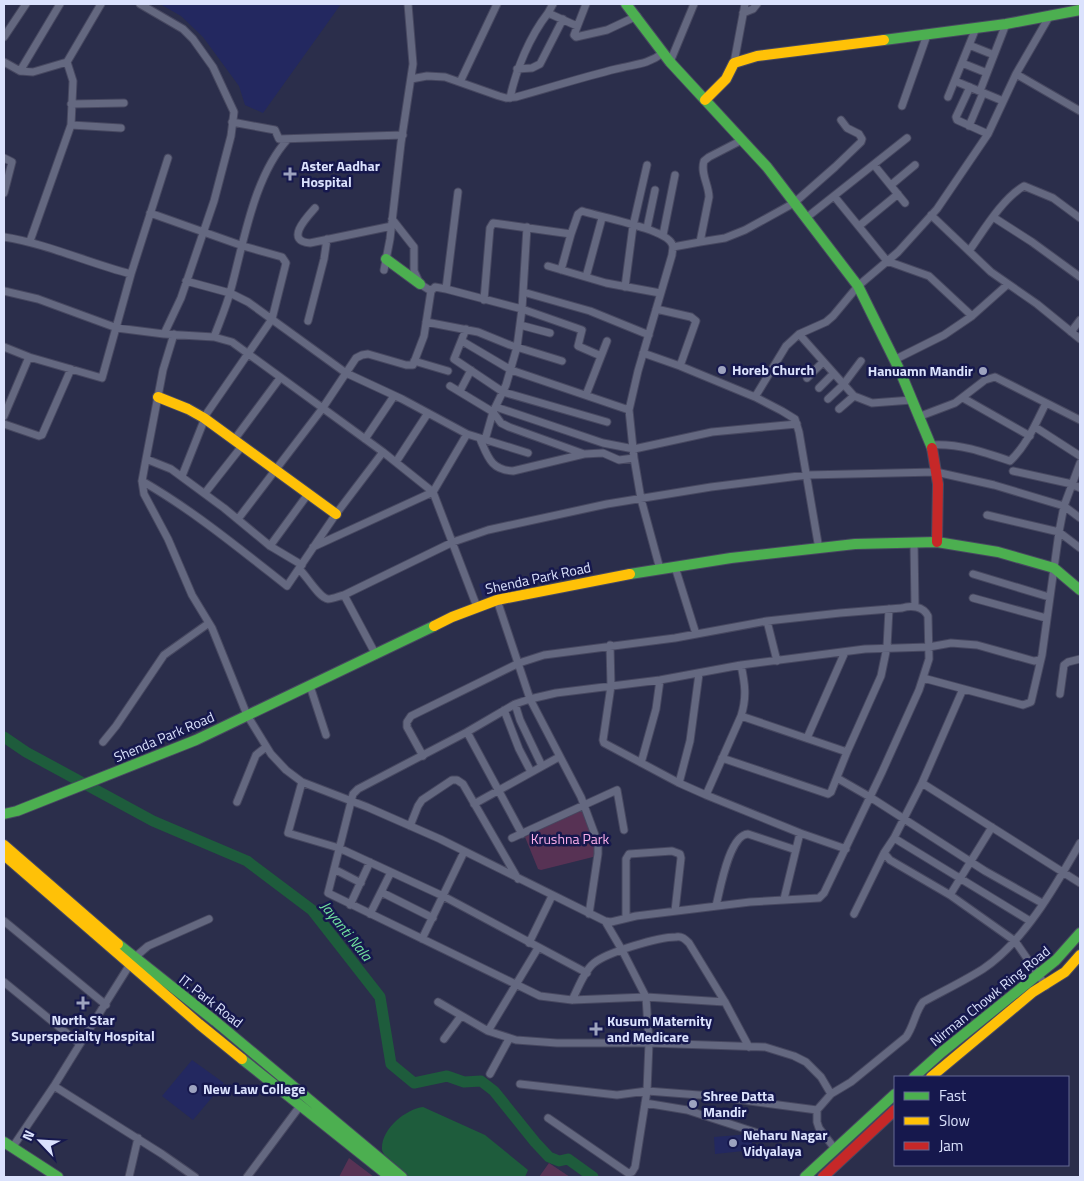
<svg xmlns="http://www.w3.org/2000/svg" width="1084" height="1181" font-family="'Titillium Web',sans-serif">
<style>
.built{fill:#232860}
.green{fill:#573254}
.water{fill:#1e5c3c}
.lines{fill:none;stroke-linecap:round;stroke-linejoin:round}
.river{stroke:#1e5c3c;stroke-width:11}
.street-casing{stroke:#474860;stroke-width:9}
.fast-casing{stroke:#474860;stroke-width:12}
.slow-casing{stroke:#474860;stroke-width:12}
.jam-casing{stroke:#474860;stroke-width:12}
.street{stroke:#646880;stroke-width:7}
.fast{stroke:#4caf50;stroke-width:10}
.slow{stroke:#ffc107;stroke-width:10}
.jam{stroke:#c62828;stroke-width:10}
.poi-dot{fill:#9da3bf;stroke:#16184d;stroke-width:2}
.labels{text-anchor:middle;stroke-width:5;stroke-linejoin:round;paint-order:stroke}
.poi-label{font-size:14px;font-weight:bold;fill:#dbe2fd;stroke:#16184d;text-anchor:start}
.street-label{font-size:14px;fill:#dbe2fd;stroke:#16184d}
.park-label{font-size:14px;fill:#fbafeb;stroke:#16184d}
.water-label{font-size:15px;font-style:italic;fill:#72e59f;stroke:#16184d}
</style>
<rect width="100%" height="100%" fill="#2b2e4b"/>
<path class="built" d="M160,4H341L263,113L245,105L239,86L203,37L181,16Z
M501,579L505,592L483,598L479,584Z
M192,1060L224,1083L193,1120L162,1096Z
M751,1134L753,1150L715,1154L714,1137Z"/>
<path class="green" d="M581,806L598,843L597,856L541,870L538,869L525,837Z
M349,1158L374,1177H339Z
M549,1163L570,1177H539Z"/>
<path class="water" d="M423,1107L485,1135L528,1170L525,1177H408C401,1171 382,1157 382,1149C381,1129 406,1109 423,1107Z"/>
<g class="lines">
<path class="river" d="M4,737L26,752L153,821L247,861L312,910L380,997L391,1064L414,1083L447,1076L464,1082L481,1081L494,1091L535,1142L549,1157L559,1161L568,1159L593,1177"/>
<defs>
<path id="street" d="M140,4L183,29L193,39L213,67L234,112L231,136L214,201L181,298L164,334L214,337L232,342L383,452L433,492L477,607
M553,4L548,13L577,26
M586,4L574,35L576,37L607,30L637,16
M743,13L753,9L757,4
M4,37L26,4
M969,45L994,55
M4,62L20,71L33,72L67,62L73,81L71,125L30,241
M67,62L101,4
M670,62L694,4
M734,63L745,4
M962,63L987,73
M517,69L532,68L540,64L563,19
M20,71L60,4
M1016,74L1080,111
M411,79L427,76L445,77L499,96L506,98L516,97C549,88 583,77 616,69C635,64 647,65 663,53
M955,81L1003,101
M460,82L497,4
M970,87L956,117L957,120L988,134
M980,91L1006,24
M948,97L976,28
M510,98C516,69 530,36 548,13
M71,104L124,103
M902,106L927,35
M232,122L275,130L279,139L403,135
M71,125L121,128
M969,126L983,93
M4,158L12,162L4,193
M874,165L905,203
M891,185L915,165
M834,196L887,261L929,276L972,316
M315,208C307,217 284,241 310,243L392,226
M150,213L243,246L282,257L286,263L272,319L207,413L182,476
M931,215L991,272L1037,304L1080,339
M993,217L1032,242L1080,277
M806,218L907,138
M392,219L414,247V271L420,284L431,291
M859,226L898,194
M647,228L655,190
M663,235L675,175
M4,237C48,244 88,263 131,274L102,378L29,357L4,347
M700,242L725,238L745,230L794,203L835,167L861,142L862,139L859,134L847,128L841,120
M673,247L700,242L709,197C709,185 700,173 704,161L709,157L742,140
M969,251C984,230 1002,199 1024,186L1053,198L1080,218
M548,266L606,283L660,293
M384,270L390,239L401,143L413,64L408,4
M561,270L571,234
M131,274L168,158
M586,277L602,218
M186,281L230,293L248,302L346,373L402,399L467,434L528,453
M625,287L633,226L647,165
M446,289L522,309L582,330L578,346L601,356
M4,291L38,299L117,328L164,334
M523,292L590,311L649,335
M484,300L490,228L493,223L571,234L578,214L582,211C600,217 666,229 672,244C674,247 672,252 672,255L638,371L629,410L634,458L641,499L660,569
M656,309L691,317L696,321L680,366
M308,321L324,259L327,239
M426,322L478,332L510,345L562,361
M520,325L550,333
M466,329L454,359L503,392L607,422
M1071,332L1080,320
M174,334L163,370L146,459L142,481L144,494L168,539L192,595L212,628L247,715L271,754L286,770L302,782L367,807L440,839L605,921L611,922L636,916L750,902L819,898L824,893L882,772L919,690L929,659L928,616C923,606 911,605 902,608L840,613L767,621L675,638L544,655L519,663L411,716L407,722V727L423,756
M799,334L854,396L872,403L912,400
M214,337C220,321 227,305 231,289C244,241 254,176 288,139
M462,341L511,370L629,410
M643,353L680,366L755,397L782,411L795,419L799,432L819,549
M894,360L944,335L972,316L1008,284
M414,361L448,371
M807,378L823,362
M450,386L493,412L501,423L509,427L584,454L603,453L619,460L634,458
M819,388L833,374
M460,391L471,370
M586,395L607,341
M755,397L786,346L799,334L826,322L833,316L858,286L898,252L937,209L988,134L1016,74L1049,17
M963,398L1030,436
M828,399L843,385L861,361
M496,407L603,443L634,449L712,432L797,424
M839,409L854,396
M4,416L29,357
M918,417L955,403L985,380L995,377L1080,420
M4,424L39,436L42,435L71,369
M1035,427L1080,456
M365,439L394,396
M480,439C488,457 491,470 513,471L584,454
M234,440L280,378
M485,440L493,412L506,385L517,347L522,309L527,227
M931,445C958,443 984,452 1010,461C1027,445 1036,423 1046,403
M146,459L171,469L224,508L270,546L302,565
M396,462L428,413
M1013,471L1072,484L1080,488
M142,481C194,511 240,549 287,586L336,514L383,452
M205,493L242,446
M987,515L1059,532L1080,548
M238,519L322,409L356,358L362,355L368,354L406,365H413L424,336L431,291L435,287L446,289L458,192
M914,543L915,606
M270,546L308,494
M313,547L433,492L467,434
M675,567L696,634
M299,569C307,576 319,598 328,599C333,599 339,596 344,595L453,542L488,530L607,504L711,487L807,475L936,472L994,485L1064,506L1080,518
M973,574L1049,597
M344,595L376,655
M973,598L1046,618
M497,600L530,699L581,797L598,843V854L589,914
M767,621L777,661
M610,645L611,686L603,740L604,743L679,783L706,795L741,716C747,697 745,684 741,665
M923,678L1023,705L1031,702L1042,655L1059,532L1064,506L1080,463
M310,686L326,735
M963,689L922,783L894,838L884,853L890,860L950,895L1015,941L1046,986
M1060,694L1064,665L1068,662L1080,659
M515,704L520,720L542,766
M504,710L519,749L531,772
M741,716L847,752L881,676L887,647L889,609
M467,732L522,834
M807,738L845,652
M103,742L116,726L164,655L209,623
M722,758L828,794L831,792L847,752
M641,763L656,709L660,680
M837,778L870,797L985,871L1042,903
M302,782L288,833L339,848L443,896L587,973
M679,783L690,741L699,674
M922,783L1080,883
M706,795L800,833L846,849
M237,802L256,755L266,747
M474,804L559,757
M410,826L418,806L422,800L452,780H457L463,784L518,879
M512,838L617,790L624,830
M894,838L1030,921
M334,869L361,883
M381,892L433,918
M950,895L992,827
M784,899L800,833
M350,905L370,862
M716,906C720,890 729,835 748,834L796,850
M370,914L391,872
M854,914L884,853
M626,917V859L629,854L672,851L680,854L681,858L675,911
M4,921L106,1005
M422,939L464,852
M529,943L552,896
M4,982L80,1044L134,958L148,946L209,919
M572,1000C578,989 584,971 594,963C608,952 658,937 676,937C682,936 685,939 689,943L725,1002L749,1047
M438,1002L488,1031L516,1040L557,1043H649L765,1047L794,1056L806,1062L821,1077L831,1094
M725,1002L646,997L572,1000L540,996L328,893L353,794L358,789L467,732L515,704L530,699L556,693L660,680L741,665L865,649L929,647L951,643L977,645L1034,661L1040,660
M488,1031L538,948
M444,1039L461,1016
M80,1044L54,1086L162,1154L195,1177
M490,1074L509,1039
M520,1084L617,1095L647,1091L712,1096L817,1110
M645,1103L687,1110L761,1134
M548,1118L628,1173L632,1172L635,1167L647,1091L649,1043L646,997L622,950L605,921
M12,1148L54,1086
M835,1149L819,1128L817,1122V1110L831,1094L851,1082L906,1037C914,1026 915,1012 923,1002C943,991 964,981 983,969C1024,942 1056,885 1080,843
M129,1177L138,1138
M247,1177L300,1106"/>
<path id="fast" d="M626,4L670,62L767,167L858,286L900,371L932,448
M884,40L1006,24L1080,10
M386,259L420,284
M630,574L731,558L855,544L937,542L998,552L1054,568L1080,590
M4,814L17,811L196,740L434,626
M118,944L215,1021L402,1177
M242,1059L390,1177
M914,1077L942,1052L1056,960L1080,933
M4,1142L58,1177
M805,1177L895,1094"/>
<path id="slow" d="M705,100L726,79L734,63L757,56L884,40
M158,397L188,409L204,418L336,514
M434,626L452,617L497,600L630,574
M4,845L118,944
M4,855L199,1024L242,1059
M931,1077L1033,992L1065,972L1080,955"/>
<path id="jam" d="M932,448L938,484L937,542
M823,1177L895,1110"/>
</defs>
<use href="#street" class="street-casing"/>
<use href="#fast" class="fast-casing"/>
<use href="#slow" class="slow-casing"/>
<use href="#jam" class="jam-casing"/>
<use href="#street" class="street"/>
<use href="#fast" class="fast"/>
<use href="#slow" class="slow"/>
<use href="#jam" class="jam"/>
</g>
<g class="poi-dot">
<path d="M287.5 166.5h5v5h5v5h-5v5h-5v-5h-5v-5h5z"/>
<circle cx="722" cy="370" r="5"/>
<circle cx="983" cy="371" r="5"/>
<path d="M80.5 995.5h5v5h5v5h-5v5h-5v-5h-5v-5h5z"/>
<path d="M593.5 1021.5h5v5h5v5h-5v5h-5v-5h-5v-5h5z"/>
<circle cx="193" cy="1089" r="5"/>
<circle cx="693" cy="1104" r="5"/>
<circle cx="733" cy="1143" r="5"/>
</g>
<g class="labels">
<g class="poi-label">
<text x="301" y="171">Aster Aadhar<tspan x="301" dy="16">Hospital</tspan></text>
<text x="732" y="375">Horeb Church</text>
<text x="973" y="376" text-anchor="end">Hanuamn Mandir</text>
<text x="83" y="1025" text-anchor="middle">North Star<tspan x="83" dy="16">Superspecialty Hospital</tspan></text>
<text x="607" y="1026">Kusum Maternity<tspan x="607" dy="16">and Medicare</tspan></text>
<text x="203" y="1094">New Law College</text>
<text x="703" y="1101">Shree Datta<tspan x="703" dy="16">Mandir</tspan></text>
<text x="743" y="1140">Neharu Nagar<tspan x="743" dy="16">Vidyalaya</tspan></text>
</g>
<g class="street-label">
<text transform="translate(538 578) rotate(-12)" y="5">Shenda Park Road</text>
<text transform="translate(164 737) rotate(-23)" y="5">Shenda Park Road</text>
<text transform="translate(990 996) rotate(-39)" y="5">Nirman Chowk Ring Road</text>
<text transform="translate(211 1001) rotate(38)" y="5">IT. Park Road</text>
</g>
<g class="park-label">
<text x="570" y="844">Krushna Park</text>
</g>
<g class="water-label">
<text transform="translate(346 931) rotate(51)" y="5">Jayanti Nala</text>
</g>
</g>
<rect width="1084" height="1181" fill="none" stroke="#dbe2fd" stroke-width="10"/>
<rect x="894" y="1076" width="175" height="90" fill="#16184d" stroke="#656993"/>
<rect x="904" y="1092" width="25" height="8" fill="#4caf50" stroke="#656993"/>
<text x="939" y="1101" font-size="15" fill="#dbe2fd">Fast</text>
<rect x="904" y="1117" width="25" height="8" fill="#ffc107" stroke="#656993"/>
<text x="939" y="1126" font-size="15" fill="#dbe2fd">Slow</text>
<rect x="904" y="1142" width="25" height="8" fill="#c62828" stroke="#656993"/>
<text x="939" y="1151" font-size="15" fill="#dbe2fd">Jam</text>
<g transform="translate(40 1141) rotate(295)" stroke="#16184d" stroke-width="4" paint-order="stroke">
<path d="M0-4L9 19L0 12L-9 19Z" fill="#dbe2fd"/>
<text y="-8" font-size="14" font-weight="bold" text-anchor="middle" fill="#dbe2fd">N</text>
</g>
</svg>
